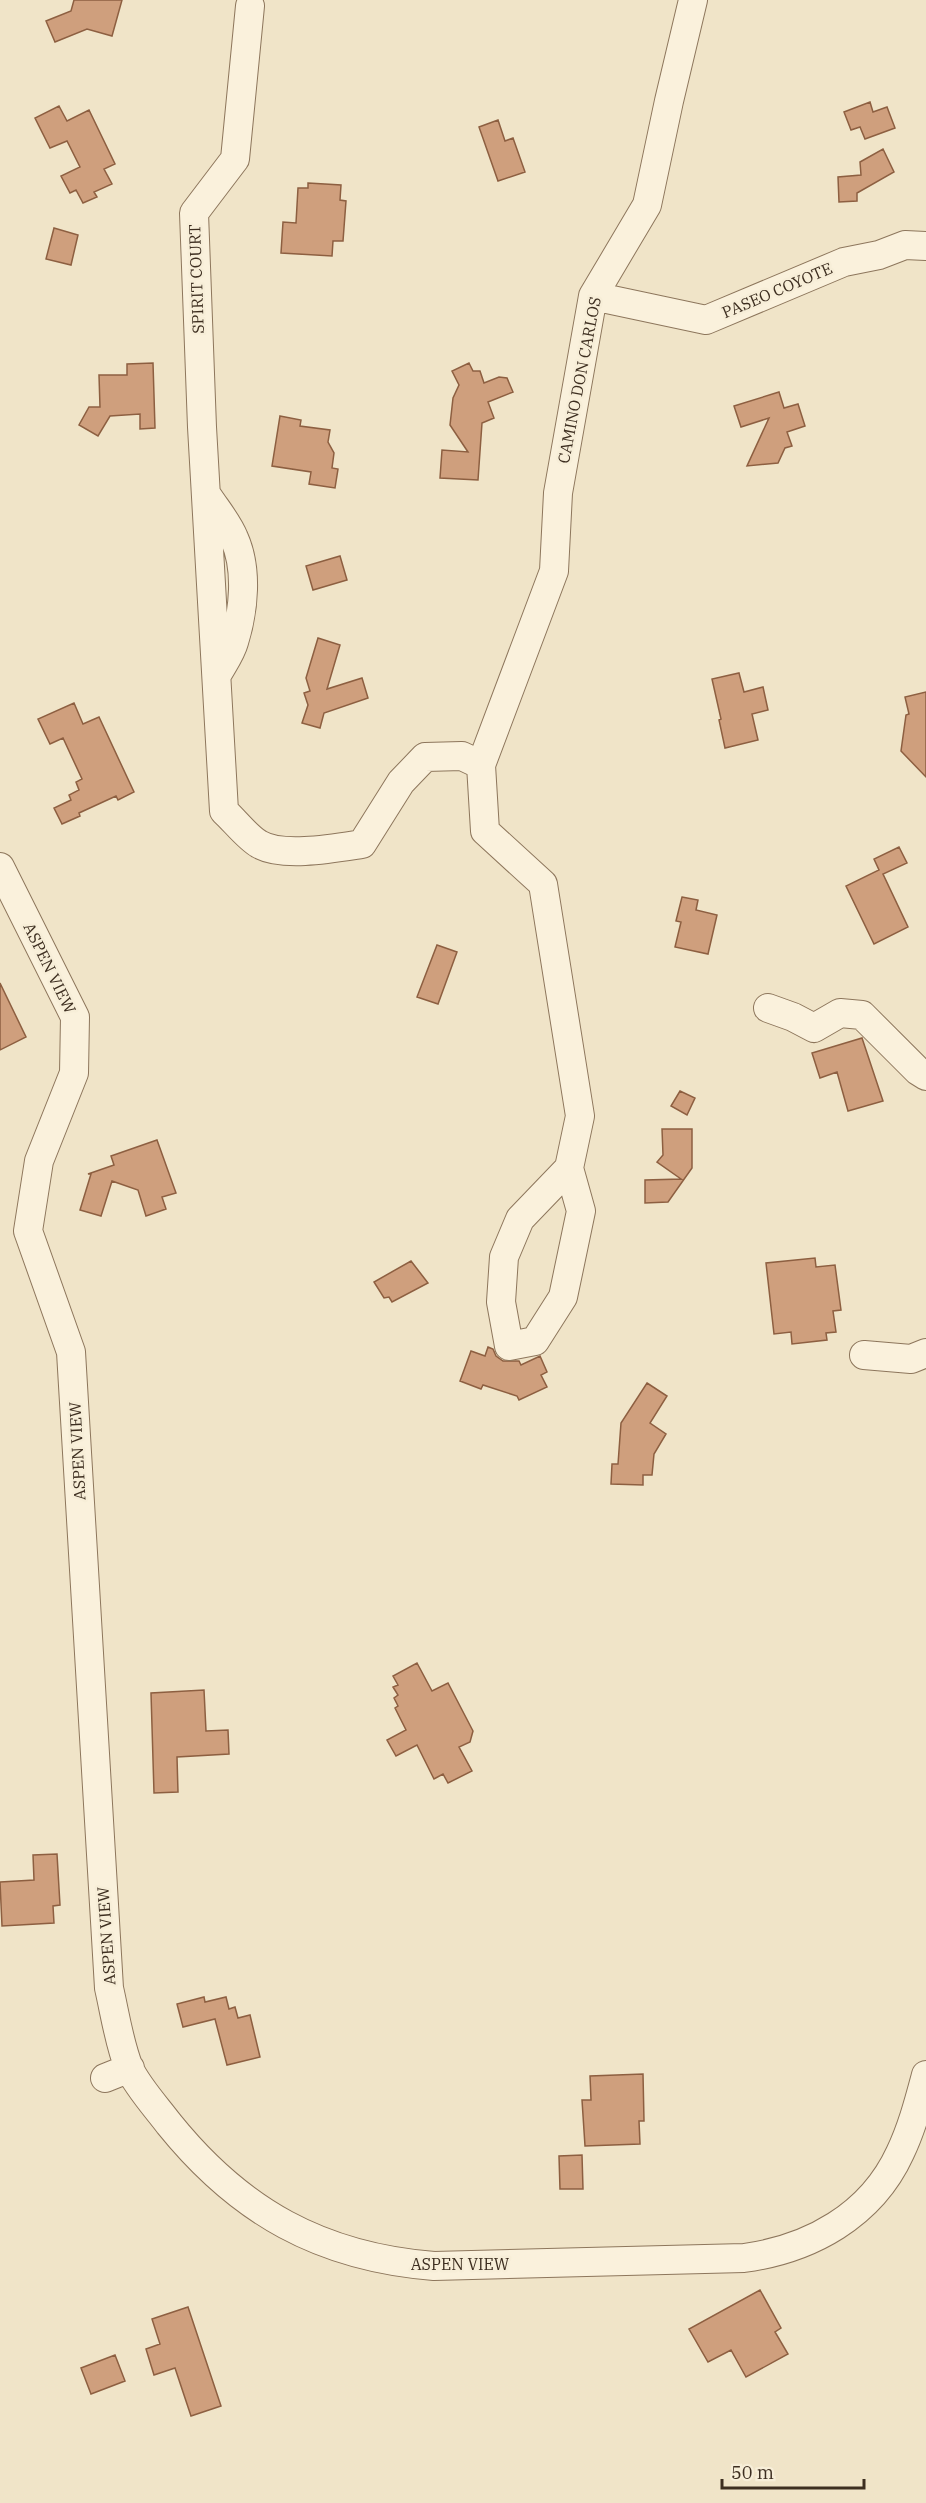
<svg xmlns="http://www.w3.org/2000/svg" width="926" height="2503" font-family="'IBM Plex Serif',serif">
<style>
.building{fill:#cf9f7d;stroke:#8d5f41;stroke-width:1.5}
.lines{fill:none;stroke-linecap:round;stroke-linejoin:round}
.minor-casing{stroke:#8d765c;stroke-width:30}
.minor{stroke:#faf1dc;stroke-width:28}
.labels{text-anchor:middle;stroke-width:5;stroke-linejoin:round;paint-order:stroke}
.street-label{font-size:16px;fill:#3d2e20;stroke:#f7eed8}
</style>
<rect width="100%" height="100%" fill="#f0e4c8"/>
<path class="building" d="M74,0H122L112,36L87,29L55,42L46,21L71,11Z
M870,102L873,112L887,107L895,128L865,139L860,127L851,130L844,112Z
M59,106L67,121L89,110L115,164L104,169L112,184L94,192L97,197L83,203L76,190L70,193L61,176L80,167L67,141L50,148L35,118Z
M498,120L505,141L513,138L525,172L498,181L479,127Z
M883,149L894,172L857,193V201L839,202L838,177L861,175L860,162Z
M308,183L341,185L340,200L346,201L343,241H333L332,256L281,253L283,222L296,223L298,188H308Z
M54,228L78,235L71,265L46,259Z
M153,363L155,428L140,429V414L110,416L98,436L79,425L89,407H100L99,375H127V364Z
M469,363L473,371H480L484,383L499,377L507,378L513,392L488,402L494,418L482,423L478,480L440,478L442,450L468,452L450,425L453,398L459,385L452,371Z
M779,392L784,408L798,404L805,426L787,432L792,446L785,448L778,463L747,466L769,418L741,427L734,406Z
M280,416L301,420L300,426L330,430L328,442L334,453L332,468L338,469L335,488L309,484L311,472L272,466Z
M340,556L347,580L313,590L306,566Z
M318,638L340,645L327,689L362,678L368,698L324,713L320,728L302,723L308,705L304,693L310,691L306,678Z
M739,673L744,692L763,687L768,710L752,714L758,740L725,748L719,720L721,719L712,679Z
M926,692V777L901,751L906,715L909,714L905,697Z
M74,703L83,724L99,717L134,792L118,800L116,796L79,813L80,816L62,824L54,808L71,800L69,795L79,790L76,782L82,779L63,738L50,744L38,719Z
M899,847L907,863L883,874L908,927L874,944L846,886L879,870L874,859Z
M682,897L698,900L696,910L717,915L708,954L675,947L681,922L676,921Z
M437,945L457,952L438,1004L417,997Z
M0,983L26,1037L0,1050Z
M862,1038L883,1101L848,1111L837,1072L820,1078L812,1053Z
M680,1091L695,1098L687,1115L671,1106Z
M662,1129H692V1168L668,1202L645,1203V1180L681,1179L657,1162L663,1155Z
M157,1140L176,1193L162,1197L166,1209L146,1216L138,1190L112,1181L101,1216L80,1210L91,1174H88L114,1165L111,1156Z
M815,1258L816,1267L835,1265L841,1310L833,1311L836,1332L826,1333L827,1340L792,1344L791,1332L774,1334L766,1263Z
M411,1261L428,1283L392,1302L389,1297L384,1298L374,1282Z
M488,1347L493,1349L496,1356L503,1361H519L521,1365L540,1356L547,1372L541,1375L547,1387L519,1400L517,1396L483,1385L481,1389L460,1381L471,1351L485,1356Z
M647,1383L667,1396L650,1423L666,1434L654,1454L652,1475H643V1485L611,1484L612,1464H618L621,1423Z
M417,1663L432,1691L448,1683L473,1731L470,1742L459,1747L472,1771L448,1783L443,1774L434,1779L417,1745L396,1756L387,1740L406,1730L395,1708L398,1706L394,1698L398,1695L393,1687L398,1685L393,1676Z
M204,1690L206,1731L228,1730L229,1754L177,1757L178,1792L154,1793L151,1693Z
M57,1854L60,1905L53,1906L54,1923L2,1926L0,1882L34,1880L33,1855Z
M204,1997L205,2002L226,1997L229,2009L235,2007L238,2018L250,2015L260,2057L227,2065L215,2019L183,2027L177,2004Z
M643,2074L644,2121H639L640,2144L585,2146L582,2100H591L590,2076Z
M582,2155L583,2189H560L559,2156Z
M760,2290L781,2328L775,2332L788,2354L746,2377L731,2350L708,2362L689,2329Z
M188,2307L221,2406L191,2416L175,2368L154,2375L146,2349L160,2344L152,2319Z
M115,2355L125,2381L91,2394L81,2368Z"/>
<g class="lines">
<defs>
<path id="minor" d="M250,6L235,159L194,213L202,427L224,811C234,820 248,838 259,844C282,858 336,848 362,844L401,782L425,757L462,756L481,765
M593,296L706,320L844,262L879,255L905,245L926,246
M207,495C216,509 228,523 234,538C248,569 244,610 234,642C231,653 223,664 217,675
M0,867L75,1017L74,1073L39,1161L28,1231L71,1352L109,1988C115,2014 119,2043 129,2068C137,2086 157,2108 169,2124C240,2212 321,2257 434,2266L744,2258C810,2249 871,2216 900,2153C912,2128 919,2101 926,2075
M768,1008L793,1017L814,1028L840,1013L862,1015L918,1071L926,1076
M569,1168L520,1219L504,1257L501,1302L509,1346L535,1341L563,1297L581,1211L569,1168L580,1116L543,884L485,831L481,765L554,571L558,493L593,296L647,205L669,101L693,0
M864,1355L911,1359L926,1353
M105,2078L130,2068"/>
</defs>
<use href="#minor" class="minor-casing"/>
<use href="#minor" class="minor"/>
</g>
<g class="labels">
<g class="street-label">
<text transform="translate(196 279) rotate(-92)" y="6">SPIRIT COURT</text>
<text transform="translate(777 290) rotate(-23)" y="6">PASEO COYOTE</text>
<text transform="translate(579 380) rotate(-79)" y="6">CAMINO DON CARLOS</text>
<text transform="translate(50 968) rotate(64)" y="6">ASPEN VIEW</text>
<text transform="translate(77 1451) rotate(-93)" y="6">ASPEN VIEW</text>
<text transform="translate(106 1936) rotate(-94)" y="6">ASPEN VIEW</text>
<text x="460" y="2270">ASPEN VIEW</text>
</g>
</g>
<path d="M722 2479v9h142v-9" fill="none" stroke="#3d2e20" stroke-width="3"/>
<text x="731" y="2479" font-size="18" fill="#3d2e20" stroke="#f7eed8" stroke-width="4.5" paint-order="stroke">50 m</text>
</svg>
